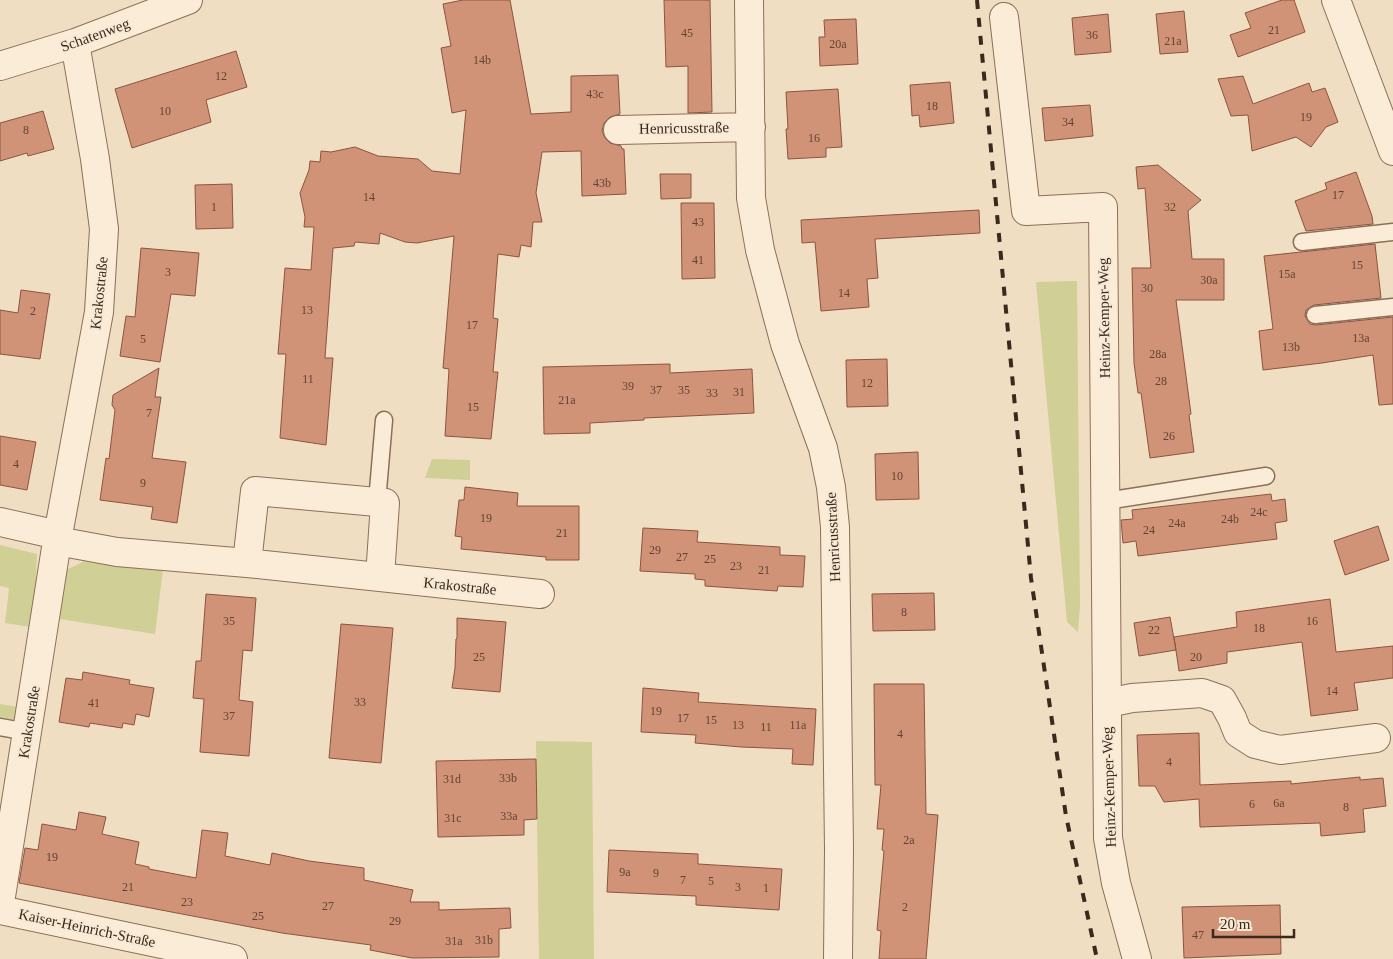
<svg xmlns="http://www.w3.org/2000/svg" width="1393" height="959" font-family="Georgia,serif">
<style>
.green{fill:#cfcf96}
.building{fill:#d19377;stroke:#8d543d}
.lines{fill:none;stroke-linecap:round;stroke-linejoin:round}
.service-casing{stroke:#8c6f59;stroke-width:19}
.minor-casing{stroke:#8c6f59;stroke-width:30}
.service{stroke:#fbecd7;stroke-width:16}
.minor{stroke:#fbecd7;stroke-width:28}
.rail{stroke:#3b291e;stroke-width:4;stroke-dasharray:9 9;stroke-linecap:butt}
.labels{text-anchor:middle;stroke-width:4;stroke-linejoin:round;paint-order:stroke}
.number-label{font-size:12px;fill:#604434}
.street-label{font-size:15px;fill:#3b291e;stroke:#f7e9d3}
</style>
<rect width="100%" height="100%" fill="#f0dec3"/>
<path class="green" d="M1077,281L1080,605L1078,632L1067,622L1036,282Z
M432,459L470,460V480L425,478Z
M0,545L37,554L35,603L31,627L5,623L9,588L0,586Z
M85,561L163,570L155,634L60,619L66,570Z
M0,704L18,707L14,724L0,722Z
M536,741L592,742L594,959H539Z"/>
<path class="building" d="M463,0H510L531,114L571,112V76L618,75L620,114L610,117L604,123L602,131L605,138L610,143L621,146L622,149H624L626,194L582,196L581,151L542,152L536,193L542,222H533L531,247L521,245L519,257L498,254L493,318L498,319L493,372H498L491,439L445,436L449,369L443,368L454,236L417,243L405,242L380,233L379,244L355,242L354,246L333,248L325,358H333L326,445L280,438L286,354H278L285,268L311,270L314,227H304L305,217L300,193L309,170L310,161L320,162L321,151L331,152L355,147L378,156L418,159L432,171L460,174L466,110L452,113L441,48L451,46L443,4Z
M664,0H710L712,112L688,113V66L666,67Z
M1282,0H1294L1305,32L1238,57L1230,35L1251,28L1245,13Z
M1184,11L1188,52L1160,54L1156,14Z
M1108,14L1111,52L1075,55L1072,18Z
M856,19L858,64L820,66L819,37H825L824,20Z
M236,51L247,87L206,100L211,122L132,148L115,89Z
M1243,76L1253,104L1309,83L1312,92L1325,88L1338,122L1326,127L1311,147L1296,137L1252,151L1248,115L1231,116L1218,79Z
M950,82L954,123L920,127L919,115L912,116L910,85Z
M838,89L842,147L826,148V157L788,159L786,129H788L786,92Z
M1090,105L1093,136L1045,141L1042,108Z
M43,111L54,149L28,156L27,153L0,161V123Z
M1158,165L1201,200L1188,211L1192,259H1224V300H1176L1191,414L1189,415L1194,452L1150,458L1141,393H1138L1134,363L1132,268H1151L1145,188L1138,189L1136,167Z
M1356,172L1372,216L1373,224L1306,231L1295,201L1327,189L1325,183Z
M660,174H691V198L661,199Z
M232,184L233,228L196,229L195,185Z
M681,203H714L715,278L682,279Z
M979,210L980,233L875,239L878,278L867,279L869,307L821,311L815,242L802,243L801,220Z
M1375,244L1381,298L1314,305L1306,310L1305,316L1310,324L1316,325L1393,317V404L1379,405L1373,355L1322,363L1263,370L1259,331L1273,329L1264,256Z
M141,248L199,253L195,296L171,294L160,362L120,356L126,316L135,317Z
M21,290L50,294L40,359L0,354V310L18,313Z
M887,359L888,406L847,407L846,360Z
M670,364V373L752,369L754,413L644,418V420L590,423V433L544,434L543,367Z
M159,368L155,397H161L152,458L186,462L177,523L151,519L153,507L100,500L106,458L109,459L115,410L112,405L113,395Z
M0,436L36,442L27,490L0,485Z
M918,452L919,499L876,500L875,454Z
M465,487L518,493L517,506H579V560H546V557L461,549L462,537L455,536L459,500H464Z
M1271,494L1272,501L1285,499L1287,521L1275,523L1277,539L1138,556L1136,541L1123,543L1121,520L1133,519L1132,510Z
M1378,526L1389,560L1345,575L1334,541Z
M643,528L698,531L697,542L780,547V555L805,556L803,587L778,586L777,591L705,586V580L695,579V574L640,571Z
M934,593L935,630L873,631L872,594Z
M206,594L256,598L252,651L243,650L239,700L253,702L249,756L200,752L204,699L193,698L196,661H201Z
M1330,599L1336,652L1393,646V678L1354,683L1358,710L1311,716L1302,642L1227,652V663L1179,671L1174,637L1237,627L1236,612Z
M1170,617L1176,650L1139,656L1134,623Z
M457,618L506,622L500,692L452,688L455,668L456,639L457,638Z
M341,624L393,628L381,763L329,758Z
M83,672L130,680L129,684L154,688L149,717L136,714L134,725L123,723L122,728L90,723L89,727L59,722L66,678L82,680Z
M874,684H924L926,814L938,815L926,959H879L881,931L877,930L884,851L882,850L884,829H877L881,785H875Z
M643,688L699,693L698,702L816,709L813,765L792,764L793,749L741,747L695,743L696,735L641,732Z
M1199,733L1200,785L1291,781V784L1360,777V780L1383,778L1386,806L1363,809L1365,832L1321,836L1320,823L1200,827L1199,799L1164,802L1155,786H1139L1137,735Z
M536,759L537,819L524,820V835L438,837L436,761Z
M79,812L106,817L102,834L139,842L135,864L149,867V869L196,878L202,830L228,833L225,856L270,865L272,853L309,861L364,868V880L413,890L410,902H439V910L510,908L511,928L499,929V957L412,958L370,950L371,945L282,933L19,883L25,848L38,850L42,824L76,830Z
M609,850L698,854V864L782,869L779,910L696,905V896L607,892Z
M1280,905L1281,954L1184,958L1182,907Z"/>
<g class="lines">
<defs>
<path id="service" d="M1302,242L1393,232
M1315,315L1393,307
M1106,501L1266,476
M377,502L384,420
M0,727L28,732"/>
<path id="minor" d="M749,0L751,198L760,250L785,344L823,448L831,487L835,527L839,849L838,959
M1336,0L1393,151
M1004,17L1026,211L1103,207L1108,838L1116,883L1137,959
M0,66L75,43L188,0
M618,130L751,127
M0,522L58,535
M57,541L117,552L247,563L540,594
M247,563L255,491L377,502L385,503L380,577
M1108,703L1132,698L1202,693L1222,700L1232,718L1238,733L1255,744L1280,750L1376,738
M0,903L58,535L99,312L104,229L95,159L75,43
M0,910L233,959"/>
</defs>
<use href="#service" class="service-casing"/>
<use href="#minor" class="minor-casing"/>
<use href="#service" class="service"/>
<use href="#minor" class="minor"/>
<path class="rail" d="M977,0L1031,578L1066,816L1097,959"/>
</g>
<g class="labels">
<g class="number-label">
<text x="1274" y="34">21</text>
<text x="687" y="37">45</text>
<text x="1092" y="39">36</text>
<text x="1173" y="45">21a</text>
<text x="838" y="48">20a</text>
<text x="482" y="64">14b</text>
<text x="221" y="80">12</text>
<text x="595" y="98">43c</text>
<text x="932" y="110">18</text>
<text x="165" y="115">10</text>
<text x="1306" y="121">19</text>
<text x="1068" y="126">34</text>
<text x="26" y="134">8</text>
<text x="814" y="142">16</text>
<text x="602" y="187">43b</text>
<text x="1338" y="199">17</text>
<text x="369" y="201">14</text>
<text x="214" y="211">1</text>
<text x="1170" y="211">32</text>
<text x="698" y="226">43</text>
<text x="698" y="264">41</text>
<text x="1357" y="269">15</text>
<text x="168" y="276">3</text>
<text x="1287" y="278">15a</text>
<text x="1209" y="284">30a</text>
<text x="1147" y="292">30</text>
<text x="844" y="297">14</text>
<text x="307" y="314">13</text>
<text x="33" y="315">2</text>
<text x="472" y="329">17</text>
<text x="1361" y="342">13a</text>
<text x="143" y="343">5</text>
<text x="1291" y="351">13b</text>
<text x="1158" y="358">28a</text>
<text x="308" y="383">11</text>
<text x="1161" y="385">28</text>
<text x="867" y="387">12</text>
<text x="628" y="390">39</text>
<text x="656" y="394">37</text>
<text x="684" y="394">35</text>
<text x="739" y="396">31</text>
<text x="712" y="397">33</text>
<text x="567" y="404">21a</text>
<text x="473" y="411">15</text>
<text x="149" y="417">7</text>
<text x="1169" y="440">26</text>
<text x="16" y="468">4</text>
<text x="897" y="480">10</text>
<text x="143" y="487">9</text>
<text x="1259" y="516">24c</text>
<text x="486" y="522">19</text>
<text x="1230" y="523">24b</text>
<text x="1177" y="527">24a</text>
<text x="1149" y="534">24</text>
<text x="562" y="537">21</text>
<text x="655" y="554">29</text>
<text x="682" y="561">27</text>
<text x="710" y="563">25</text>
<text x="736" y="570">23</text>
<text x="764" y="574">21</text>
<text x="904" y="616">8</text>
<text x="229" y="625">35</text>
<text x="1312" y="625">16</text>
<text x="1259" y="632">18</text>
<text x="1154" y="634">22</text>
<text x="479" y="661">25</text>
<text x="1196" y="661">20</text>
<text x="1332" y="695">14</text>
<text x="360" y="706">33</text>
<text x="94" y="707">41</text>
<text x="656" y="715">19</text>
<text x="229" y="720">37</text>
<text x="683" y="722">17</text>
<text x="711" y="724">15</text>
<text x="738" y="729">13</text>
<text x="798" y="729">11a</text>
<text x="766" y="731">11</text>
<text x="900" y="738">4</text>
<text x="1169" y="766">4</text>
<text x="508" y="782">33b</text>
<text x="452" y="783">31d</text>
<text x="1279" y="807">6a</text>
<text x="1252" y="808">6</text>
<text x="1346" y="811">8</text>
<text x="509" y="820">33a</text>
<text x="453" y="822">31c</text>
<text x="909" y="844">2a</text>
<text x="52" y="861">19</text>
<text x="625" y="876">9a</text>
<text x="656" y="877">9</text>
<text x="683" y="884">7</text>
<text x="711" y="885">5</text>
<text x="128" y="891">21</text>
<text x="738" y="891">3</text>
<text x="766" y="892">1</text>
<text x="187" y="906">23</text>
<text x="328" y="910">27</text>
<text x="905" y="911">2</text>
<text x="258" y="920">25</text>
<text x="395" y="925">29</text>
<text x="1198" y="939">47</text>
<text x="484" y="944">31b</text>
<text x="454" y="945">31a</text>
</g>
<g class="street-label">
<text transform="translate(95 35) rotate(-20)" y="5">Schatenweg</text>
<text transform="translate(684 128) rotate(-1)" y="5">Henricusstraße</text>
<text transform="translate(99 293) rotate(-84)" y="5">Krakostraße</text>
<text transform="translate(1104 318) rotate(-91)" y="5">Heinz-Kemper-Weg</text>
<text transform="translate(833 537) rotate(-93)" y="5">Henricusstraße</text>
<text transform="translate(460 586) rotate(6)" y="5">Krakostraße</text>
<text transform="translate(29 722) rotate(-81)" y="5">Krakostraße</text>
<text transform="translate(1109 787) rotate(-92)" y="5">Heinz-Kemper-Weg</text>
<text transform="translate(87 928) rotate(12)" y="5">Kaiser-Heinrich-Straße</text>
</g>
</g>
<path d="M1213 929v8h81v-8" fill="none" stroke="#3b291e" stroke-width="2.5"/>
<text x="1220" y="929" font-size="15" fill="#3b291e" stroke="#f7e9d3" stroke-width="4" paint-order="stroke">20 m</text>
</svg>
